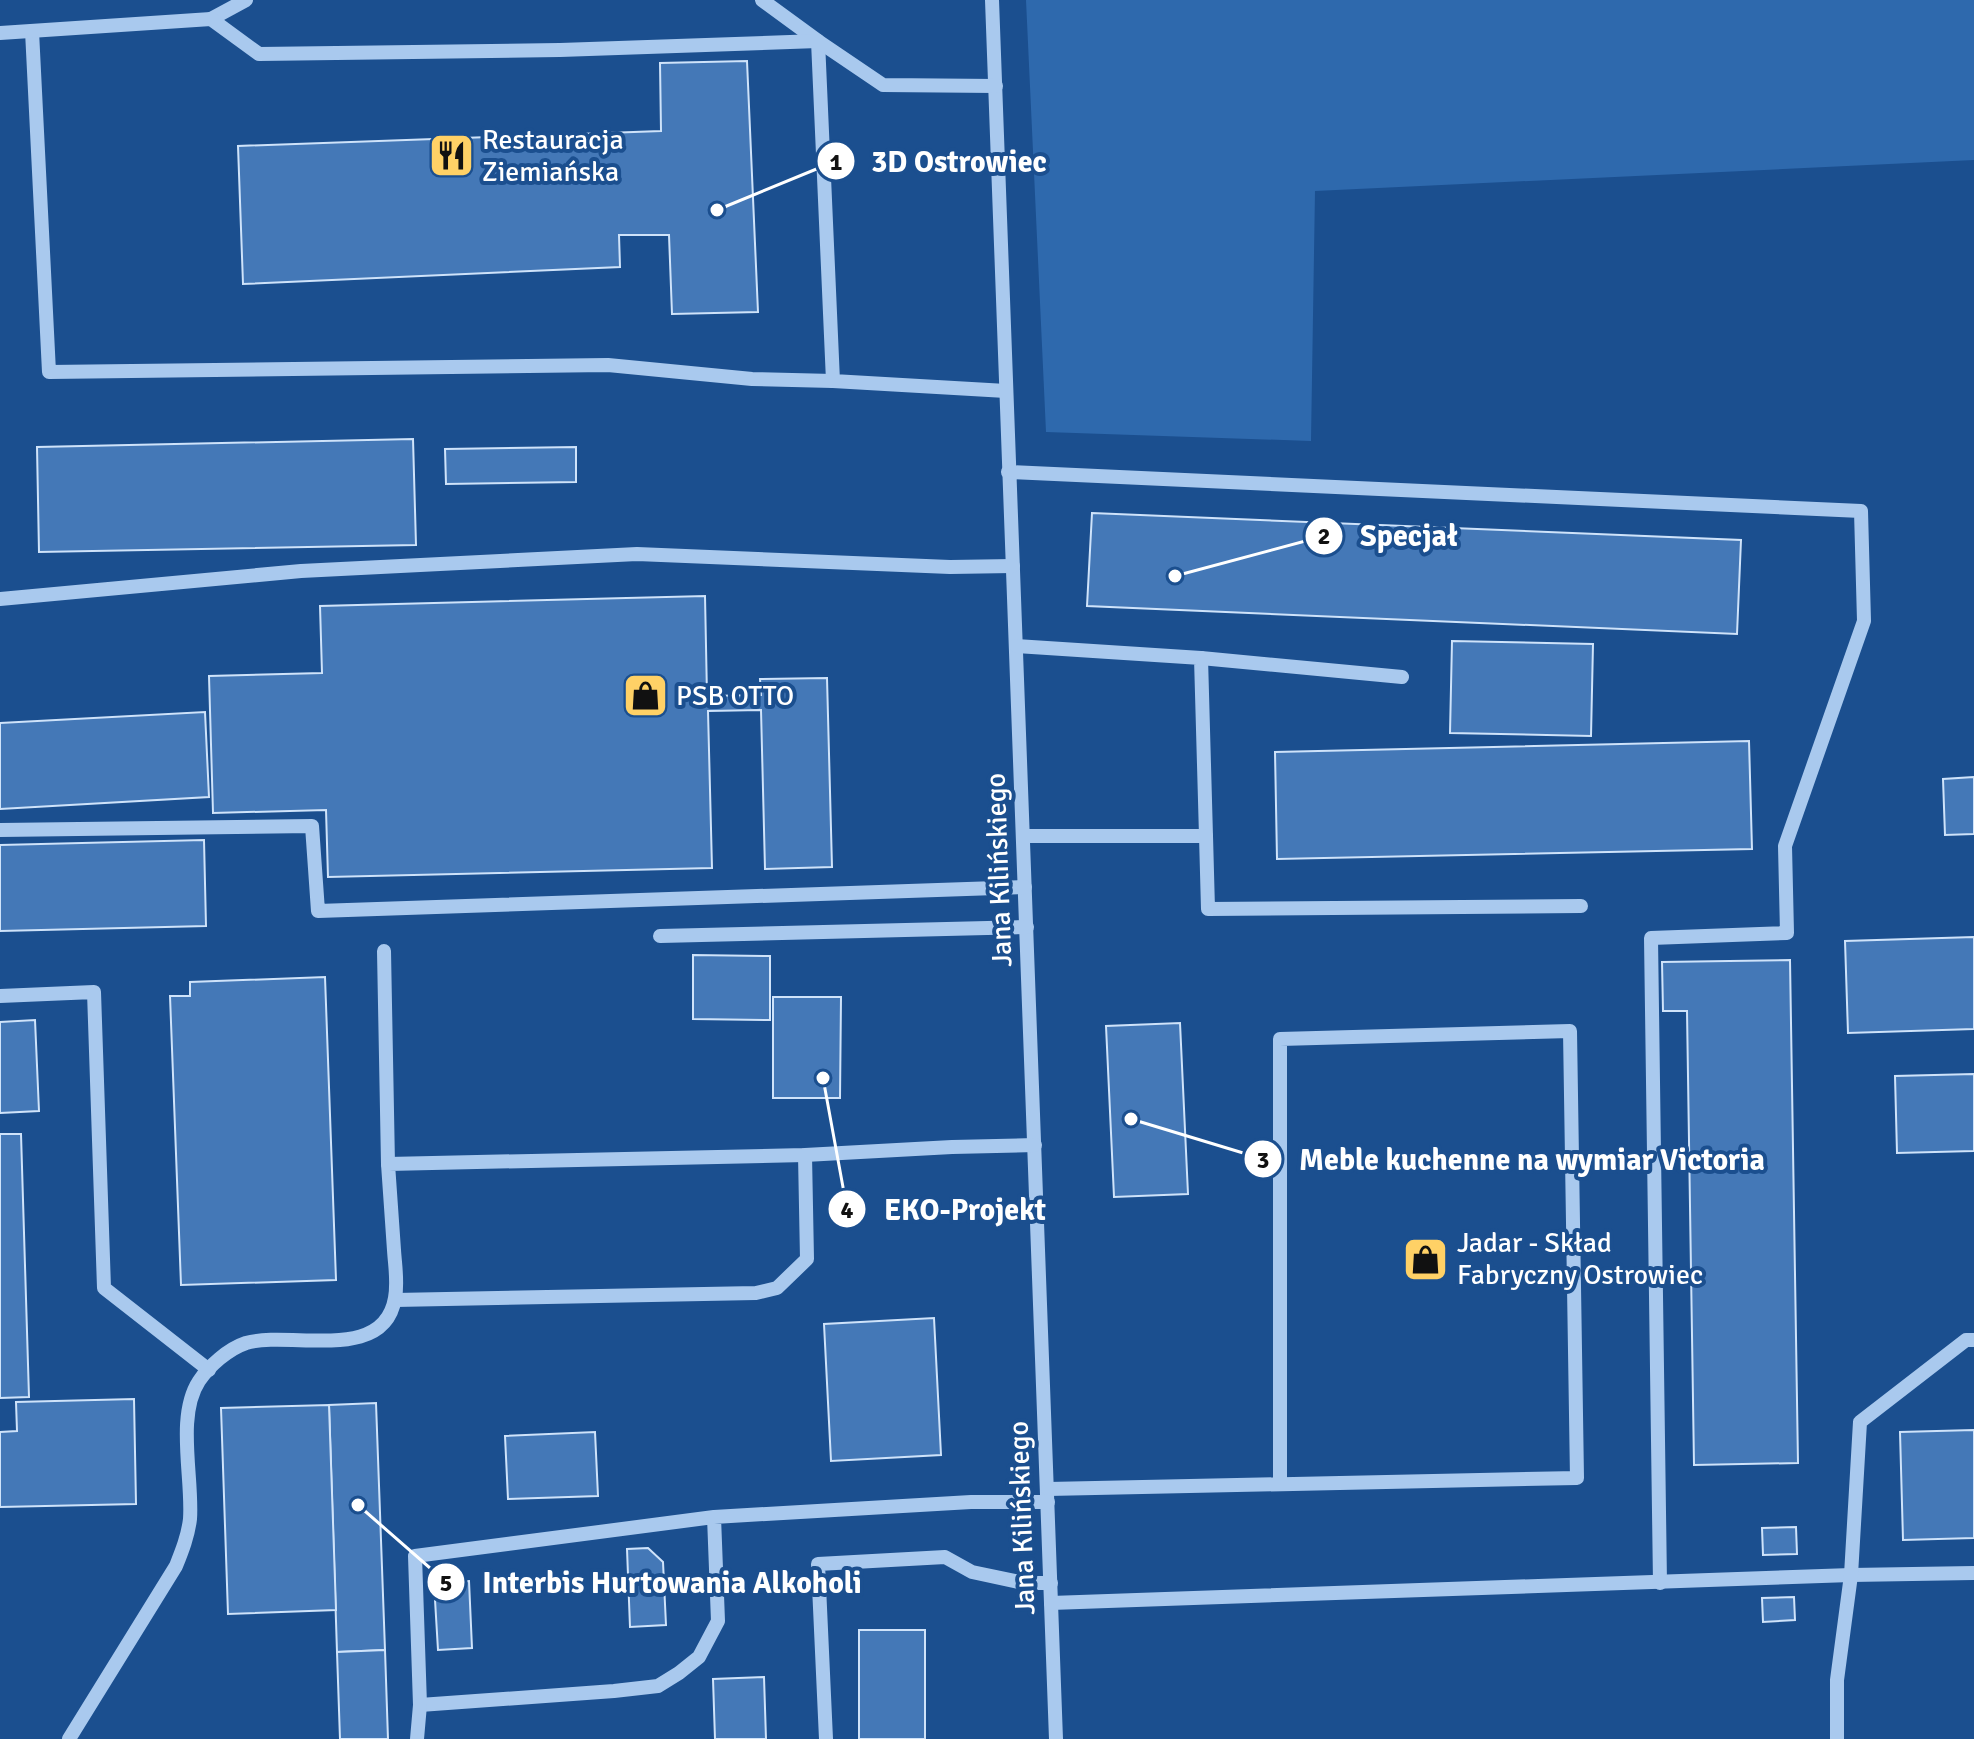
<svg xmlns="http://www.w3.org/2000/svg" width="1974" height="1739" font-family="Signika,sans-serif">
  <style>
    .green { fill: #2e69ad }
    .building { fill: #4478b7; stroke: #cfe3fa; stroke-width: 2 }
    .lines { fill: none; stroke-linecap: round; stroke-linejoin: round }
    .minor { stroke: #a9c9ee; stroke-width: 14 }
    .labels { text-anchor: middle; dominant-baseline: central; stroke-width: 8; stroke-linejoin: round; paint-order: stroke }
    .poi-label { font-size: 28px; fill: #fff; stroke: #1b4f8f; text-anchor: start }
    .street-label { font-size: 28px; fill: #fff; stroke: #1b4f8f }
    .leader { fill: none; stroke: #fff; stroke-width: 3 }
    .callout-dot { fill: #fff; stroke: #1b4f8f; stroke-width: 3 }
    .mark-label { font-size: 24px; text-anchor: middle; font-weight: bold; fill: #111 }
    .callout-label { font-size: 30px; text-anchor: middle; font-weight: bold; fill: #fff; stroke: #1b4f8f; stroke-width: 8; stroke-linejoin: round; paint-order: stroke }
  </style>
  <rect width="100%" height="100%" fill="#1b4f8f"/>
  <!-- green -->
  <polygon class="green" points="1026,0 1974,0 1974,160 1315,191 1311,441 1046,432"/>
  <!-- building -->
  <g class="building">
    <polygon points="747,61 758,312 672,314 669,235 619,235 620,267 243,284 238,146 661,131 660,63"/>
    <polygon points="413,439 416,545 39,552 37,447"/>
    <polygon points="576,447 576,482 446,484 445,449"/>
    <polygon points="1092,513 1741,540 1737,634 1087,606"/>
    <polygon points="705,596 707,696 761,695 760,679 827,678 832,867 765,869 761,710 708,711 712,868 328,877 326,810 213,813 209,676 322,673 320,606"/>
    <polygon points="1452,641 1593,644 1591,736 1450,733"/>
    <polygon points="205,712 209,797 0,809 0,723"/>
    <polygon points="1749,741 1752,849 1277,859 1275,752"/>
    <polygon points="1974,777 1974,834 1945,835 1943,779"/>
    <polygon points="204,840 206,926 0,931 0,845"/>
    <polygon points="1974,937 1974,1029 1848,1033 1845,941"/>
    <polygon points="693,955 770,956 770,1020 693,1019"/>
    <polygon points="1790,960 1798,1463 1694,1465 1687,1011 1663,1011 1662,962"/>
    <polygon points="325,977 336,1280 181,1285 170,996 190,996 190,982"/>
    <polygon points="773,997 841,997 840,1098 773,1098"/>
    <polygon points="35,1020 39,1111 0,1113 0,1022"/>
    <polygon points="1180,1023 1188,1194 1114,1197 1106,1026"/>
    <polygon points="1974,1074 1974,1151 1897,1153 1895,1076"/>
    <polygon points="0,1134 21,1134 29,1397 0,1398"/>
    <polygon points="934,1318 941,1455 831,1461 824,1324"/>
    <polygon points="134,1399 136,1504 0,1507 0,1432 17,1431 16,1402"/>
    <polygon points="376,1403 385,1650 337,1652 329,1405"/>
    <polygon points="329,1405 336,1610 228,1614 221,1408"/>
    <polygon points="1974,1430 1974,1538 1903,1540 1900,1432"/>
    <polygon points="595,1432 598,1496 508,1499 505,1436"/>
    <polygon points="1796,1527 1797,1554 1763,1555 1762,1528"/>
    <polygon points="648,1548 663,1562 666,1625 630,1627 627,1549"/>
    <polygon points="469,1581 472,1648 438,1650 434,1583"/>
    <polygon points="1794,1597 1795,1620 1763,1622 1762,1598"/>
    <rect x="859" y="1630" width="66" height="109"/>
    <polygon points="385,1650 388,1739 340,1739 337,1652"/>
    <polygon points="764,1677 766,1739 715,1739 713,1679"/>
  </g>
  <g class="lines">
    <!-- minor -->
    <g class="minor">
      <polyline points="762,0 818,41 833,381 1006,391"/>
      <polyline points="992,0 1056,1739"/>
      <polyline points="211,19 246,0"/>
      <polyline points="32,31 49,372 608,365 752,379 833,381"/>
      <polyline points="0,33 211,19 259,54 560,50 818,41 883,85 996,86"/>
      <polyline points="1008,472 1861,511 1864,621 1785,846 1787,933 1651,938 1660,1583"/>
      <polyline points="0,599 301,571 637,554 950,567 1013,566"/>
      <polyline points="1016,646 1201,658 1206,836 1023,836"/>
      <polyline points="1201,658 1402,677"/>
      <polyline points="0,830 312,826 318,911 1025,887"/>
      <polyline points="1206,836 1208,909 1581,906"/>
      <polyline points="660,936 1027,927"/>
      <polyline points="384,951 388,1164"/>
      <polyline points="0,996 94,992 104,1288 209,1370"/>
      <polyline points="395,1300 756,1293 777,1288 807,1259 805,1155"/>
      <polyline points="1048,1489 1577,1478 1570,1031 1280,1039 1280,1483"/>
      <polyline points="714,1517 718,1621 699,1657 679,1673 658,1686 614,1691 420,1705 415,1556 714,1517 971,1502 1048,1502"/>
      <polyline points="1051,1603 1851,1575 1974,1573"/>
      <path d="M69,1739L176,1566C182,1551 188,1536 190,1519C193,1478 176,1416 199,1381C209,1366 228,1349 246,1343C291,1330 384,1364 395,1298C398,1282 395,1266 394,1250C392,1221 390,1193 388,1164L805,1155L952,1147L1035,1145"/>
      <polyline points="417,1739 420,1705"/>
      <polyline points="826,1739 818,1564 945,1557 972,1572 1024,1583 1051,1583"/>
      <polyline points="1837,1739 1837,1680 1851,1575 1860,1422 1966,1340 1974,1340"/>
    </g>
  </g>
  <!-- icons -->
  <defs>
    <symbol id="restaurant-square" viewBox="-11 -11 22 22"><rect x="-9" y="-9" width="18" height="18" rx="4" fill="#ffd166" stroke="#1b4f8f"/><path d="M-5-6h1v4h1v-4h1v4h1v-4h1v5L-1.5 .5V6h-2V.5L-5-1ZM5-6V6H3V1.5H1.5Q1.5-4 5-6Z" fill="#111"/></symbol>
    <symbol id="shop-square" viewBox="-11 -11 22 22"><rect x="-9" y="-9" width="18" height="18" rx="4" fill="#ffd166" stroke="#1b4f8f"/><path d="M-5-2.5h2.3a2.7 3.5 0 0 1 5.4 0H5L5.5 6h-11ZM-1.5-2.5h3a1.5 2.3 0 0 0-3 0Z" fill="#111"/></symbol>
  </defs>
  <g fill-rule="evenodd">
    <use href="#restaurant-square" x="426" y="130" width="51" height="51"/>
    <use href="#shop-square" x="620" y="670" width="51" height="51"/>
    <use href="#shop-square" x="1400" y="1234" width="51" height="51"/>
  </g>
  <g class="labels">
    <!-- poi labels -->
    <g class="poi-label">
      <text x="482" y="140">Restauracja<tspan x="482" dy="32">Ziemiańska</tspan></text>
      <text x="676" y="696">PSB OTTO</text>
      <text x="1457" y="1243">Jadar - Skład<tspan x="1457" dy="32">Fabryczny Ostrowiec</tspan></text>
    </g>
    <!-- street labels -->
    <g class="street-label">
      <text transform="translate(999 870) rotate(-92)">Jana Kilińskiego</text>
      <text transform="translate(1022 1518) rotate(-92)">Jana Kilińskiego</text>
    </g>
  </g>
  <!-- callouts -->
  <path class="leader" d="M717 210L836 161M1175 576L1324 536M1131 1119L1263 1159M823 1078L847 1209M358 1505L446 1582"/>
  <g class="callout-dot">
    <circle cx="717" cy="210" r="8"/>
    <circle cx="1175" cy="576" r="8"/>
    <circle cx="1131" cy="1119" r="8"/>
    <circle cx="823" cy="1078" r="8"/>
    <circle cx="358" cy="1505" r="8"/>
    <circle cx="836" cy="161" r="20"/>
    <circle cx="1324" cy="536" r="20"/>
    <circle cx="1263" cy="1159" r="20"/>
    <circle cx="847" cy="1209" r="20"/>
    <circle cx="446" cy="1582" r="20"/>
  </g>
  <g class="mark-label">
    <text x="836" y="170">1</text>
    <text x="1324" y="544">2</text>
    <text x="1263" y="1168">3</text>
    <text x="847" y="1218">4</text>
    <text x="446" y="1591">5</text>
  </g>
  <g class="callout-label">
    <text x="959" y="172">3D Ostrowiec</text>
    <text x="1409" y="546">Specjał</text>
    <text x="1532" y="1170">Meble kuchenne na wymiar Victoria</text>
    <text x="965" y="1220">EKO-Projekt</text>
    <text x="672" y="1593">Interbis Hurtowania Alkoholi</text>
  </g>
</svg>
